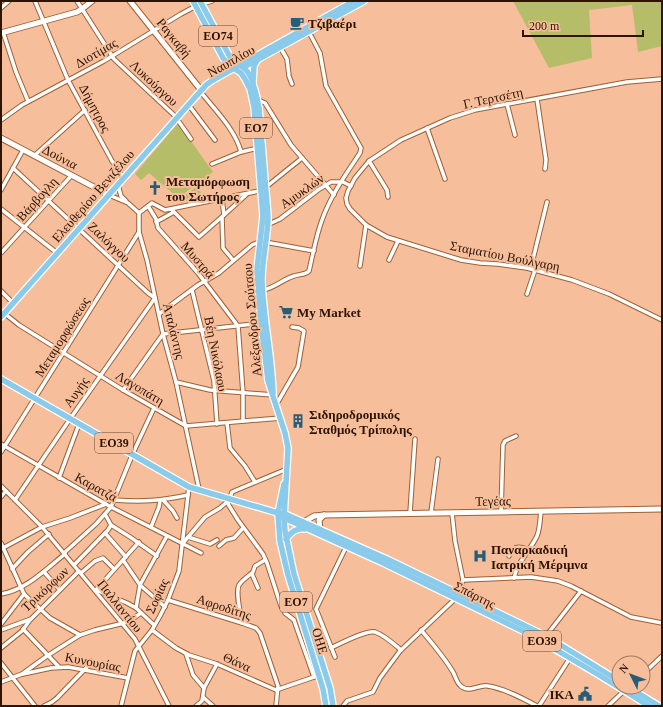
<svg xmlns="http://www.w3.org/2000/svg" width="663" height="707" font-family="Georgia,serif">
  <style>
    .green { fill: #b5bd68 }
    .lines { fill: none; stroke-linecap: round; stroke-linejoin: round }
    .street-casing { stroke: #9e6035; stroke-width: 5.5 }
    .secondary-casing { stroke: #9e6035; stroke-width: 7 }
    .primary-casing { stroke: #fff; stroke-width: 8 }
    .street { stroke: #fff; stroke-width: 3.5 }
    .secondary { stroke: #fff; stroke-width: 5 }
    .primary { stroke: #8acbeb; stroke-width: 5.5 }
    .labels { text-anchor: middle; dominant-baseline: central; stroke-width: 4; stroke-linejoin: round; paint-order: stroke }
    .shield { fill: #f6be9b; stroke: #694630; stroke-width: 1 }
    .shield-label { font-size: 12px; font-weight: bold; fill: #2c1302 }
    .poi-label { font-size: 13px; font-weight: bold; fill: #2c1302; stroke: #f6be9b; text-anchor: start }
    .street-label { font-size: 13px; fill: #2c1302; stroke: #f6be9b }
  </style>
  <rect width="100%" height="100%" fill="#f6be9b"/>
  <!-- green -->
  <g class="green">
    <polygon points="513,1 662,1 662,46 638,52 632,5 589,10 592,58 549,68"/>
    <polygon points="178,123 213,172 178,198 149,173 141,180 135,174"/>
    <polygon points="199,185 202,199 187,203 185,195"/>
  </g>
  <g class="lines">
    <defs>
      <g id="street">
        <polyline points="35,1 68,80 112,161 124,178"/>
        <polyline points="77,1 114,59 175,116 191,139"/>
        <polyline points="1,8 9,1"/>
        <polyline points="3,32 16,72 28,101"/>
        <polyline points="280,47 287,59 289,76 292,84"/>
        <polyline points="662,79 627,82 475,110 450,118 401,140 369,161 355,178 348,191 346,198 347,204 350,209 366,225 387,237 461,260 480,263 498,264 527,268 572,280 609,294 662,320"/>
        <path d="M200,91C214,109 235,129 241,152"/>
        <polyline points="537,99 546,160 545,169"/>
        <polyline points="258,100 265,103 291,145 334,195"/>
        <polyline points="188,104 215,140"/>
        <polyline points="507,104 515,135"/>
        <polyline points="1,120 22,105 104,61 181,14 196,6 212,1"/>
        <polyline points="427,128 445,179"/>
        <polyline points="34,156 85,110"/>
        <polyline points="369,161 387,190 388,197"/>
        <polyline points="212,164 241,152 258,148"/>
        <polyline points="13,168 148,293 155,298"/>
        <polyline points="118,185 121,196 126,201"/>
        <polyline points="1,190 23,150"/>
        <polyline points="109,195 128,203 139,213 139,232 147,260 163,334 176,382 199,489"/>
        <polyline points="222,199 224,215 246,195"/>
        <polyline points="148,206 156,219 158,228 198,273 238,326 243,393 243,421"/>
        <polyline points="1,209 57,253"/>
        <polyline points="171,209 199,237 224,215"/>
        <polyline points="139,213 152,203 165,210 259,191 266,187 302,158"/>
        <polyline points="222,217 223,248 233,260"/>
        <polyline points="156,222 174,212"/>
        <polyline points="267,225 280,219 318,190 331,182 343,182 351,186"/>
        <polyline points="1,253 71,176"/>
        <polyline points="389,260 398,241"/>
        <polyline points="360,266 366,225"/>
        <polyline points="527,268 533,259 547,202"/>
        <polyline points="192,290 214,381 217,424"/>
        <path d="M263,290C275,288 283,279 294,276C300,274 305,275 309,271C313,254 316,236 322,220C331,195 346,174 360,153L361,148L326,86L320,53L309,32"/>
        <polyline points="1,291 13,303"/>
        <polyline points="527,294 535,270"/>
        <polyline points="4,313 19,325 123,390 186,426 281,418"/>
        <polyline points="159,314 198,285 219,273 252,245 259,242 265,242 314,251"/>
        <polyline points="176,382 210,390 273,395"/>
        <polyline points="123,390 163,334 262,323"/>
        <polyline points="276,405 298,367 304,331 299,328 292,327"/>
        <polyline points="227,423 230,448 245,466 255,482"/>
        <polyline points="1,444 111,507 201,553"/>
        <polyline points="1,452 139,232"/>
        <polyline points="287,469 232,492 228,504 238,520 263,554 267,563 281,606 285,613 294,620 296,626 314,677"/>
        <polyline points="59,478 79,424"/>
        <polyline points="1,486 42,527 135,639 169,706"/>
        <polyline points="1,497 6,491"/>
        <polyline points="15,500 70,419 155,298"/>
        <path d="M114,500C142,502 161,501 188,495"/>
        <polyline points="163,500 173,511 177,518"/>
        <polyline points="501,512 503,445 505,441 516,436"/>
        <polyline points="410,513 415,439"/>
        <polyline points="431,513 438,459"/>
        <polyline points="105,514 111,525 130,537 157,556"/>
        <polyline points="151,527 159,507 160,501"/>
        <polyline points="105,533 126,557"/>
        <polyline points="188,537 210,544 217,540"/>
        <polyline points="139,542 96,590 127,603 136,608 154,625"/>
        <polyline points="1,543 24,594 50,618 80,635"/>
        <polyline points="183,543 205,517 220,508 229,500"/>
        <polyline points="219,546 226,540 234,538 243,528"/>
        <polyline points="1,549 42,527 70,518 106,504"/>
        <polyline points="64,553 96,524 111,507 133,453 154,408"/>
        <path d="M509,556C513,545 520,546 529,550"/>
        <polyline points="123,560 140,585 165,607"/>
        <polyline points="74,565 108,530 111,525"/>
        <polyline points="12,569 28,552 49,534"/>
        <polyline points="44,572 60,590"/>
        <polyline points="81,573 95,561 103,558 114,569"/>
        <polyline points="252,574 258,588"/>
        <path d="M514,578C517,562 530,551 537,536C540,529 540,519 541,511"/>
        <polyline points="463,580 531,577 558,581 571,586 631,617 662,623"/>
        <path d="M1,594C26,590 46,569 65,554"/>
        <polyline points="168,600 242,623 256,628 260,633 278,686 276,706"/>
        <polyline points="136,608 140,585 167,536"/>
        <path d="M242,623C241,614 235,593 239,585C243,579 249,576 253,572L255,566L265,560"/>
        <polyline points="1,624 24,594"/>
        <polyline points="23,629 59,667"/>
        <polyline points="1,630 31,619 79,571"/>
        <polyline points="152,630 176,648 189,655 217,664 276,690 314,677"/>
        <path d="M421,630C432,643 444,657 453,672C456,677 456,683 462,687C471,693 479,684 488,686C505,689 522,698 537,706"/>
        <polyline points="546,636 581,591"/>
        <polyline points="1,648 22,631 30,620"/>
        <path d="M331,648C339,644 367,630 375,632C384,635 394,644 401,650"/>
        <polyline points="186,654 193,675 204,688"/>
        <polyline points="335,657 316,609 347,545"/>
        <polyline points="1,663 35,706"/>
        <polyline points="23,674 51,668 68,667 128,678"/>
        <polyline points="643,674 662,656"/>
        <polyline points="1,682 22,674 47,656 80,635 95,630 128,622 141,613"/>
        <polyline points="203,697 213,706"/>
        <polyline points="44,706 52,702 57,698 88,666 91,661"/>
        <polyline points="121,706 135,651 152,630 160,616 168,600 179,571 189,487"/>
        <polyline points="196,706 202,701 204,688 217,664"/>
        <polyline points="343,706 347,701 373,692 380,678 400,651 456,598 458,594 463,580 455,541 452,513"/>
        <polyline points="539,706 570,658"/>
        <polyline points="608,706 625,690"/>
      </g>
      <g id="secondary">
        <polyline points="130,1 201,90"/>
        <polyline points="1,33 77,12 82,9 92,1"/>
        <polyline points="1,138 109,195"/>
        <polyline points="304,522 314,516 324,515 662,509"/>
        <polyline points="320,529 319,520 324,515"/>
      </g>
      <g id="primary">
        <polyline points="193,1 223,58 230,66 241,73 245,79 250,89 254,107 263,216 257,269 261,323 268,381 285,433 288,448 284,518 285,531 294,574 330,688 333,706"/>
        <path d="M200,1L230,57C234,62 239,64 245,69C253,76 257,97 259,108L268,216C268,237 262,258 262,280C263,318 272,355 273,393"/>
        <polyline points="244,67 364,1"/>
        <polyline points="253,82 254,66 258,59"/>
        <polyline points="1,317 206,85 213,80 354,1"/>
        <polyline points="1,379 189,487 278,513 285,514 389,560 546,636 619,681"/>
        <polyline points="284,484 278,513 280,541 288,575 323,689 326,706"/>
        <polyline points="282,517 381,562 529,634 599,675 649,706"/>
        <path d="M286,539C291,532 296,528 305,529"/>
        <polyline points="628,687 659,706"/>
      </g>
    </defs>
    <!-- street casing -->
    <use href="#street" class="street-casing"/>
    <!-- secondary casing -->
    <use href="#secondary" class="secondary-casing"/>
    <!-- primary casing -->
    <use href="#primary" class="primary-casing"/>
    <!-- street -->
    <use href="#street" class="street"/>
    <!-- secondary -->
    <use href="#secondary" class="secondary"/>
    <!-- primary -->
    <use href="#primary" class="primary"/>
  </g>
  <!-- icons -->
  <defs>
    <symbol id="cafe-bare" viewBox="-9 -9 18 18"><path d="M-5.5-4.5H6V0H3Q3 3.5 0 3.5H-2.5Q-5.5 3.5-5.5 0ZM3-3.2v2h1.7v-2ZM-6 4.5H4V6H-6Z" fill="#275d78" stroke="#f6be9b" stroke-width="2.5" paint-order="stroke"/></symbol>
    <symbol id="church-bare" viewBox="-9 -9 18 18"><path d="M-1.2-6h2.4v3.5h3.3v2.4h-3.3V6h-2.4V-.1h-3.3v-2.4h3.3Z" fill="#275d78" stroke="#f6be9b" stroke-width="2.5" paint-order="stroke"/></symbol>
    <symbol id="supermarket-bare" viewBox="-9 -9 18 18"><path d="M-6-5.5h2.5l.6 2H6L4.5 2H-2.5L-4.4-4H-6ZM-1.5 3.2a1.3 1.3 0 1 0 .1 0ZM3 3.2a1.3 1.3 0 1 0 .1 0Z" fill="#275d78" stroke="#f6be9b" stroke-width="2.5" paint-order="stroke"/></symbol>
    <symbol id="building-bare" viewBox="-9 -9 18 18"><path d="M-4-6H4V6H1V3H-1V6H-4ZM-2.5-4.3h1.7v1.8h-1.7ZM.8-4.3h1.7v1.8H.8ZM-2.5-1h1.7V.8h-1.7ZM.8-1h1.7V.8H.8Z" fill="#275d78" stroke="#f6be9b" stroke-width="2.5" paint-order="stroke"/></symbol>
    <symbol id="hospital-bare" viewBox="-9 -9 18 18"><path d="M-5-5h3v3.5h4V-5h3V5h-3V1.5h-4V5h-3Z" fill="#275d78" stroke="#f6be9b" stroke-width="2.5" paint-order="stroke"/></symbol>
    <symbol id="civic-bare" viewBox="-9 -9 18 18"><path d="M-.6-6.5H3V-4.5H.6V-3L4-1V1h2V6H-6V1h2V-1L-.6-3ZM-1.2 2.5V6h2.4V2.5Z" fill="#275d78" stroke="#f6be9b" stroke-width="2.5" paint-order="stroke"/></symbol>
  </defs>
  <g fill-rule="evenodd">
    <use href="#cafe-bare" x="287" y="13" width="20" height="20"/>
    <use href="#church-bare" x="145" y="178" width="20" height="20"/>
    <use href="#supermarket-bare" x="276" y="302" width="20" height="20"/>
    <use href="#building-bare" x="288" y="411" width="20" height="20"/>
    <use href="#hospital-bare" x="470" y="546" width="20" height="20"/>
    <use href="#civic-bare" x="575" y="684" width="20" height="20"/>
  </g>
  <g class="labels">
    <!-- shield labels -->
    <g class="shield">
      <rect x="199" y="26" width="38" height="20" rx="3"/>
      <rect x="240" y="118" width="32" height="20" rx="3"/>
      <rect x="95" y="433" width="38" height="20" rx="3"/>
      <rect x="280" y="592" width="32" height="20" rx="3"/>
      <rect x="523" y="631" width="38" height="20" rx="3"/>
    </g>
    <g class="shield-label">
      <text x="218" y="36">ΕΟ74</text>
      <text x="256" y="128">ΕΟ7</text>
      <text x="114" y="443">ΕΟ39</text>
      <text x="296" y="602">ΕΟ7</text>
      <text x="542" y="641">ΕΟ39</text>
    </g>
    <!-- poi labels -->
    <g class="poi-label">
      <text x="308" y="23">Τζιβαέρι</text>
      <text x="166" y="181">Μεταμόρφωση<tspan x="166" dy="15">του Σωτήρος</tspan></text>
      <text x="297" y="312">My Market</text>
      <text x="309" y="414">Σιδηροδρομικός<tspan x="309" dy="15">Σταθμός Τρίπολης</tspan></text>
      <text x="491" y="549">Παναρκαδική<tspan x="491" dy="15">Ιατρική Μέριμνα</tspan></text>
      <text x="574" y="694" text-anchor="end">ΙΚΑ</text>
    </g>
    <!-- street labels -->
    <g class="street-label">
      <text transform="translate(174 38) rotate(51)">Ραγκαβή</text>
      <text transform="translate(96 53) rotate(-30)">Διοτίμας</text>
      <text transform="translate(231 61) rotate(-29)">Ναυπλίου</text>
      <text transform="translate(154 83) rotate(43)">Λυκούργου</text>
      <text transform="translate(493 98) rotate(-12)">Γ. Τερτσέτη</text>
      <text transform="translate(95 108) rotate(62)">Δήμητρος</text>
      <text transform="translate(60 157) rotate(28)">Δούνια</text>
      <text transform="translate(302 191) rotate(-35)">Αμυκλών</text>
      <text transform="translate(93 196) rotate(-49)">Ελευθερίου Βενιζέλου</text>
      <text transform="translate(37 199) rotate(-48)">Βάρβογλη</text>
      <text transform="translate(109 242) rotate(43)">Ζαλόγγου</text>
      <text transform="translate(505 256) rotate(11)">Σταματίου Βούλγαρη</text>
      <text transform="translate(198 260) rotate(49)">Μυστρά</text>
      <text transform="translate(252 320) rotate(-95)">Αλεξανδρου Σούτσου</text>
      <text transform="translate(174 331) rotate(76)">Αταλάντης</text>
      <text transform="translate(62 337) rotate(-58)">Μεταμορφώσεως</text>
      <text transform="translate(216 354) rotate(79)">Βέη Νικόλαου</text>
      <text transform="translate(140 388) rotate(31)">Λαγοπάτη</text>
      <text transform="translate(76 392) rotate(-55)">Αυγής</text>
      <text transform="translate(96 487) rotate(29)">Καρατζά</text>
      <text transform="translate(493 501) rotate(-1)">Τεγέας</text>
      <text transform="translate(45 589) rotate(-43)">Τρικόρφων</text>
      <text transform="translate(475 595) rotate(27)">Σπάρτης</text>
      <text transform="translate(157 596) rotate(-65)">Σοφίας</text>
      <text transform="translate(120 606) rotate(51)">Παλλαντίου</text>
      <text transform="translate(224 607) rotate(18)">Αφροδίτης</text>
      <text transform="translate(320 641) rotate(73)">ΟΗΕ</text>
      <text transform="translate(93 662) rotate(11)">Κυνουρίας</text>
      <text transform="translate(237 662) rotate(25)">Θάνα</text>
    </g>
  </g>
  <!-- border -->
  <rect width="663" height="707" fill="none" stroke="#2c1302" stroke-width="4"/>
  <!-- north arrow -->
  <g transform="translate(631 675) rotate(312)"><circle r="19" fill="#f6be9b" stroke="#a57a5e"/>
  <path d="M0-3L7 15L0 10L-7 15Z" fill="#275d78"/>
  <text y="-6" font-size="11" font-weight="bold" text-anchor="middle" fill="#2c1302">N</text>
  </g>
  <!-- scale -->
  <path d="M523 30v6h120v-6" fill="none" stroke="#2c1302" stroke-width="2"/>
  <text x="529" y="30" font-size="12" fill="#2c1302" stroke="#f6be9b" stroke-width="3" paint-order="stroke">200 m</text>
</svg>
